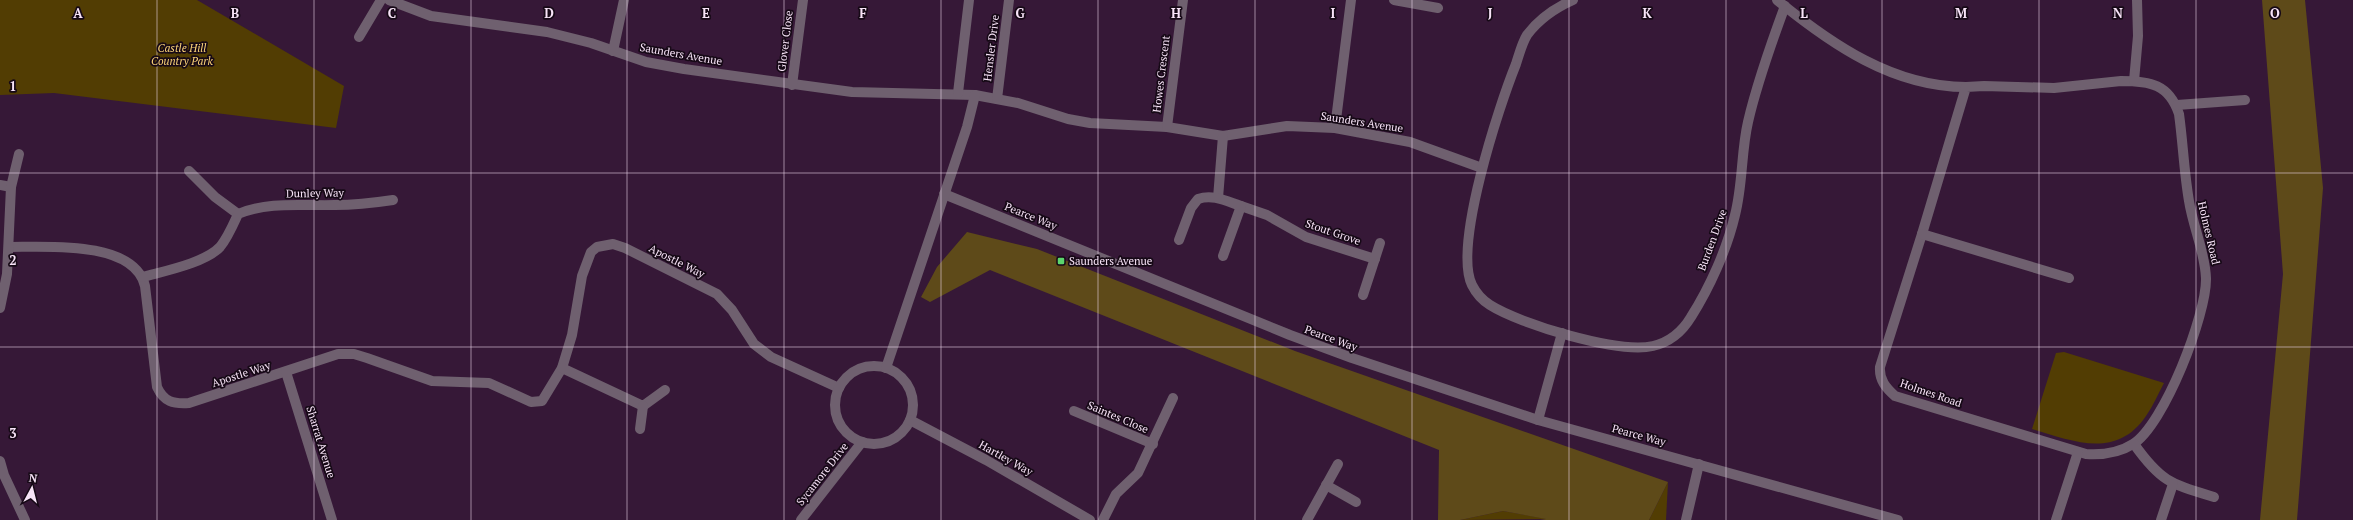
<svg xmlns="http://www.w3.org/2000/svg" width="2353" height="520" font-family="'PT Serif',serif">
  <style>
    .green { fill: #523d03 }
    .forest { fill: #5e4a19 }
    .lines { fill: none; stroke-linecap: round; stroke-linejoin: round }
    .street { stroke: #6f606f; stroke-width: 10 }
    .grid { fill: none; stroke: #f8e4f8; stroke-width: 1; stroke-opacity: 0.55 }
    .poi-dot { fill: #5cd56d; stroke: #160916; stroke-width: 1.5 }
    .labels { text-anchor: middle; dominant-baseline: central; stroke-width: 3.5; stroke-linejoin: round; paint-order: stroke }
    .street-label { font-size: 11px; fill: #f8e4f8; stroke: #160916 }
    .park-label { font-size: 11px; font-style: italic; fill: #fbd378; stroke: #160916 }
    .poi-label { font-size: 11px; fill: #f8e4f8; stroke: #160916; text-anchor: start }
    .grid-label { font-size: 13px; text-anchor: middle; font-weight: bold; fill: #f8e4f8; stroke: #160916; stroke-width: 3.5; stroke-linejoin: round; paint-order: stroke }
  </style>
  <rect width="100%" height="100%" fill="#361837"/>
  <!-- green -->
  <g class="green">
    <polygon points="0,0 197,0 344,86 336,128 54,93 0,95"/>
    <path d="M2064,352L2164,383C2158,394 2153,406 2146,416C2116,460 2073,441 2032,429L2056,353Z"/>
    <polygon points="1668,482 1666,520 1649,520"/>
    <polygon points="1503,511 1548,519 1460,520"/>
  </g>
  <!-- forest -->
  <g class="forest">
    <polygon points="2262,0 2305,0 2323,188 2297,520 2260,520 2283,274"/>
    <polygon points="967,232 1037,249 1295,351 1668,482 1649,520 1540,520 1546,519 1503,511 1460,520 1438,520 1439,450 990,270 930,302 921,297 937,267"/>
  </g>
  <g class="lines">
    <!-- street -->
    <g class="street">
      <polyline points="389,0 431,16 547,32 591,43 646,62 684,69 852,92 975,95 1018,103 1068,119 1090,123 1167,127 1223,136 1287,126 1335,128 1410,142 1482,168"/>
      <polyline points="1394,0 1438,8"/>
      <path d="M1573,0C1555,8 1539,19 1527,35C1522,43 1519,55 1516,64C1499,106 1453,246 1472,285C1476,293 1482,300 1490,305C1520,324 1618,354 1653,346C1670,342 1682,332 1691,317C1710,287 1727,249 1735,215C1743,184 1741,152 1748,122C1757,83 1771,44 1785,6"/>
      <path d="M1777,0C1831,44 1893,87 1966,87"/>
      <polyline points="359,37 381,0"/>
      <polyline points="613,51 624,0"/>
      <path d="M2121,81C2150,81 2169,84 2179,114C2183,143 2184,172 2189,201C2193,227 2205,252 2206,278C2207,314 2164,425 2133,444C2119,453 2102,455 2086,454L1895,396C1886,388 1879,380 1880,367L1922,234L1966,87L1984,86L2054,88Z"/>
      <polyline points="2134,81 2138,36 2137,0"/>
      <polyline points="792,85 803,0"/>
      <polyline points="958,93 969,0"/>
      <polyline points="997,99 1009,0"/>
      <polyline points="2177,105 2245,100"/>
      <polyline points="1167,127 1183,0"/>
      <polyline points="1335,128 1351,0"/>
      <polyline points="189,171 215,197 238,214"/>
      <polyline points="0,185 11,187"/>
      <polyline points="944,194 1290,335 1352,358 1538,420 1898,520"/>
      <polyline points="1218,198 1223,136"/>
      <polyline points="1241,206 1267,215 1306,237 1375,259"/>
      <polyline points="1922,234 2069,278"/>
      <path d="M1179,240L1191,208L1198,199C1213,194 1226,201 1241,206L1223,256"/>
      <path d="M9,247C45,247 134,240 145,286L157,387C164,402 173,404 189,403L338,354H354L367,358L432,381L489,383L531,402L542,401L562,368L572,335L582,276L591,252L597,247L613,244L625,248L717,294L732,310L754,344L771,357L839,388"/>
      <path d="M143,277C164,271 205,263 220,247C228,237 233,225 238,214C269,201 302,206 335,205C354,205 373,203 393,200"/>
      <polyline points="1363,295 1380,243"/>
      <polyline points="0,308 7,274 11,187 19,154"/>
      <circle cx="874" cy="405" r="39"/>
      <polyline points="562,368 643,406 665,390"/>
      <polyline points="886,368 967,127 975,95"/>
      <polyline points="286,372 332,520"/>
      <polyline points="1074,411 1153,444"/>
      <polyline points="910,420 986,460 1090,520"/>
      <polyline points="1538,420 1562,333"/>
      <polyline points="640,429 643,406"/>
      <path d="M2134,444C2161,482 2171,484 2214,497"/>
      <polyline points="0,461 4,475 25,520"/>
      <polyline points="1326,485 1356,502"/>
      <polyline points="801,520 862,442"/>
      <polyline points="1103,520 1116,494 1138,473 1173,398"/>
      <polyline points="1307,520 1338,464"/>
      <polyline points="1686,520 1699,464"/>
      <polyline points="2056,520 2078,452"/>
      <polyline points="2161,520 2173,484"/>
    </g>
  </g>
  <!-- grid -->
  <path class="grid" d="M157,0V520M314,0V520M471,0V520M627,0V520M784,0V520M941,0V520M1098,0V520M1255,0V520M1412,0V520M1569,0V520M1726,0V520M1882,0V520M2039,0V520M2196,0V520M0,173H2353M0,347H2353"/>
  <!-- markers -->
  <rect class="poi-dot" x="1057" y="257" width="8" height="8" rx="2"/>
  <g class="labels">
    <!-- street labels -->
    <g class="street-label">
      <text transform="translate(785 41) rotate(-83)">Glover Close</text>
      <text transform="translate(991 48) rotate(-83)">Hensler Drive</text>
      <text transform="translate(681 54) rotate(10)">Saunders Avenue</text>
      <text transform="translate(1161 74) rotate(-83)">Howes Crescent</text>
      <text transform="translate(1362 122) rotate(9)">Saunders Avenue</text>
      <text transform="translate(315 193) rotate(-1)">Dunley Way</text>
      <text transform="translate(1031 216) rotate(22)">Pearce Way</text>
      <text transform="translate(1333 232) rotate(19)">Stout Grove</text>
      <text transform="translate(2209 233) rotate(77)">Holmes Road</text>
      <text transform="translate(1712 240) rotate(-70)">Burden Drive</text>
      <text transform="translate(677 261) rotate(27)">Apostle Way</text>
      <text transform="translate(1331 338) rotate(20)">Pearce Way</text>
      <text transform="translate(241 374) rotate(-18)">Apostle Way</text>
      <text transform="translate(1931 393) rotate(19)">Holmes Road</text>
      <text transform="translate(1118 417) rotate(23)">Saintes Close</text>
      <text transform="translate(1639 435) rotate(15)">Pearce Way</text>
      <text transform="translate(321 442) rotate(73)">Sharrat Avenue</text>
      <text transform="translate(1006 458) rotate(29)">Hartley Way</text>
      <text transform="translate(822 474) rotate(-52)">Sycamore Drive</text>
    </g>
    <!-- park labels -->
    <g class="park-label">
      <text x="182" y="48">Castle Hill<tspan x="182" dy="13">Country Park</tspan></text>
    </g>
    <!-- poi labels -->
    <g class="poi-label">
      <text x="1069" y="261">Saunders Avenue</text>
    </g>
  </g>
  <g class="grid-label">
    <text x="78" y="18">A</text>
    <text x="235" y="18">B</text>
    <text x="392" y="18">C</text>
    <text x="549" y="18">D</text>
    <text x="706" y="18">E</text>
    <text x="863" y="18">F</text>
    <text x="1020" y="18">G</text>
    <text x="1176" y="18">H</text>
    <text x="1333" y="18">I</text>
    <text x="1490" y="18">J</text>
    <text x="1647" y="18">K</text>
    <text x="1804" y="18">L</text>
    <text x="1961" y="18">M</text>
    <text x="2118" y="18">N</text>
    <text x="2275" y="18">O</text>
    <text x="13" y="91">1</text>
    <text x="13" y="265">2</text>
    <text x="13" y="438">3</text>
  </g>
  <!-- north arrow -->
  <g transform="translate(32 488) rotate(7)" stroke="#160916" stroke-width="3" paint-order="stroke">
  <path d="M0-3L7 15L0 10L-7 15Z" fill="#f8e4f8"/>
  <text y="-6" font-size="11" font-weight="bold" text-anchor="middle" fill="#f8e4f8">N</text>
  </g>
</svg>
